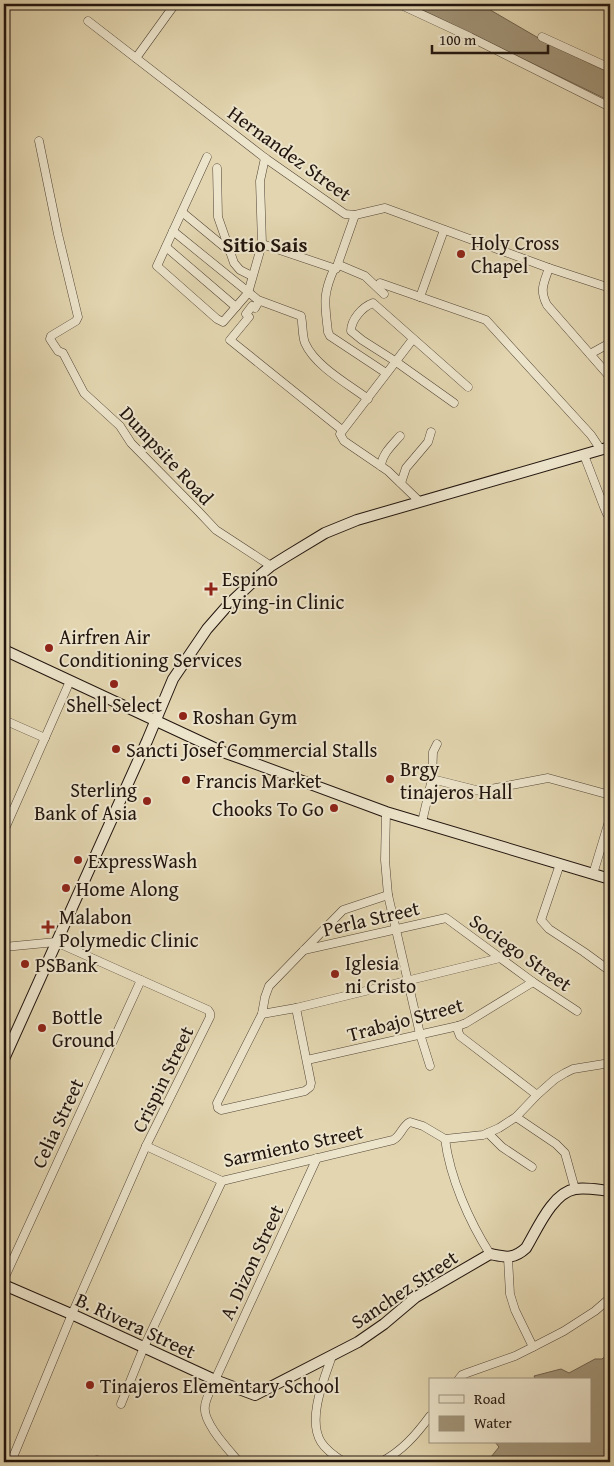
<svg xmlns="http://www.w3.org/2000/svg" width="614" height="1466" font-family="'Gentium Book Plus',serif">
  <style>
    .water { fill: #a19478; stroke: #6e614e }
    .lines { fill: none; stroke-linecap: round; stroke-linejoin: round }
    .street-casing { stroke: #524536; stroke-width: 9 }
    .secondary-casing { stroke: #22150e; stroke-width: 12 }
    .street { stroke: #ece4cb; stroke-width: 8 }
    .secondary { stroke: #ece4cb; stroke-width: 10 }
    .poi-dot { fill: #8f2418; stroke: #ece4cb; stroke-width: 2 }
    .labels { text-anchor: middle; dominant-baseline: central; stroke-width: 4; stroke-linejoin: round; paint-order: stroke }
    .street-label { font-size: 20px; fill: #22150e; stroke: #ece4cb }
    .poi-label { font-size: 20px; fill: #22150e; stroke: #ece4cb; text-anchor: start }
    .neighbourhood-label { font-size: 21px; font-weight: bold; fill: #22150e; stroke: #ece4cb }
  </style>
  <rect width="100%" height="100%" fill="#e2d5af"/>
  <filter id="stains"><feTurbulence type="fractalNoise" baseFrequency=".004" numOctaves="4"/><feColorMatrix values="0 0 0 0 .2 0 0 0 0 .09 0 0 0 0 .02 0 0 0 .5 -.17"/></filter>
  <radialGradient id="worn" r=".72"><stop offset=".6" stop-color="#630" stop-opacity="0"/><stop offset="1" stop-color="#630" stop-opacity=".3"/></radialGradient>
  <!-- water -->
  <g class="water">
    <polygon points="410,4 480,4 547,43 610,73 610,101"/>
    <polygon points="610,1353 610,1462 487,1462 499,1447 495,1442 590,1442 590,1380 536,1380 534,1376 561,1369 569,1373 595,1359 602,1359"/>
  </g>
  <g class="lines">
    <defs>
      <g id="street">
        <polyline points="399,4 470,37 610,107"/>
        <polyline points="88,21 265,158 345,214 355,215 385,208 549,268 610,288"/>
        <polyline points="542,37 610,68"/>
        <polyline points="136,58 175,4"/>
        <polyline points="39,141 58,234 78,317 76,321 51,336 50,339 58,351 63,353 84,393 120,426 131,443 199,512 216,530 271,566"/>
        <polyline points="207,157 157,266 217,319 223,322 248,293 262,244 260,181 265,158"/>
        <polyline points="217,168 218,217 234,263 240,270 252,276"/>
        <polyline points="182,212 228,250"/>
        <path d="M173,231L258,300L301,316C303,324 302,336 305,343C315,366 348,384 368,399"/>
        <polyline points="262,244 336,269 355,215"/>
        <polyline points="166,247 236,307"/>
        <polyline points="339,265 365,276 384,294"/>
        <path d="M549,268C544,283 539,290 547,305L610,377"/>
        <path d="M334,269C322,296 325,304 328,332L330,336L386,373"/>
        <polyline points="380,283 486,320 591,435 601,450"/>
        <polyline points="420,297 444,230"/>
        <polyline points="259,301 255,308 252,306 246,314 249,317 230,340 342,430"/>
        <polyline points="413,339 340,434 344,441 388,471 419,501"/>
        <polyline points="590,354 610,343"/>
        <path d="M454,403L395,361L362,340L351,331C351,320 362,307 373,303L468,387"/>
        <polyline points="584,455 604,507 607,514 610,516"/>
        <path d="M381,466C382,454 393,444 400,436"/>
        <polyline points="401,483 406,468 428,442 431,432"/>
        <polyline points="4,720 45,738"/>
        <polyline points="432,779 480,791 548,778 610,795"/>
        <polyline points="386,812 385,860 388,895 420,1034 430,1066"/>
        <polyline points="422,822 432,779 433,752 437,744"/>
        <polyline points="4,831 70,681"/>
        <polyline points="560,864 541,920 549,929 584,952 610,971"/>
        <polyline points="593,874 610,818"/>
        <polyline points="4,947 56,942 208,1010 210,1013 210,1017 146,1146 72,1314 11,1462"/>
        <polyline points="304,950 446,918 533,982 577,1011"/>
        <polyline points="296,1008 311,1083 310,1087 305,1091 221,1110 218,1108 217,1103 262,1014 265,997 269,986 343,910 388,895"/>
        <polyline points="262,1014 296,1008 500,958"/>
        <polyline points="458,1026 458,1031 460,1036 537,1095"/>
        <polyline points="307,1060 458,1026 466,1023 533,982"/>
        <polyline points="516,1117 556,1144 565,1153 575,1189"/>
        <polyline points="488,1133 502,1147 532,1167"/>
        <path d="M445,1139C450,1178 469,1221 490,1254"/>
        <path d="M146,1146L222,1181L393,1140C401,1136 402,1126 410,1122L423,1126L445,1139L483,1135L499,1128L516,1117L537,1095L555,1079L565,1073L573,1069L610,1063"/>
        <polyline points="508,1258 510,1294 515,1310 533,1347"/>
        <polyline points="4,1279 141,980"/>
        <path d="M332,1356C324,1379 307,1419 321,1442C326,1450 336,1457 344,1462"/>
        <polyline points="458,1380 462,1375 467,1373 515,1356 533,1347 564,1331 595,1311 610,1298"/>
        <polyline points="121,1404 144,1347 222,1181"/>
        <polyline points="96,1462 97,1460"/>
        <path d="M239,1462C229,1450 202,1422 205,1406C206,1397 212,1388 215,1380L317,1158"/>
        <path d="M381,1462C402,1451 416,1435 430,1416"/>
      </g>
      <g id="secondary">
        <polyline points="4,650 223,752 240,758 386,812 610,879"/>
        <polyline points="4,1059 147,741 173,679 207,629 228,605 259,576 271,566 287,556 325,533 357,520 610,447"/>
        <path d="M4,1285L78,1317L215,1380L255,1395L358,1342L384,1324L416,1297L490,1254C505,1257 513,1260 526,1248C537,1230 552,1193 575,1189C586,1187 599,1190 610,1191"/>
      </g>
    </defs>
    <!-- street casing -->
    <use href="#street" class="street-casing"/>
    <!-- secondary casing -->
    <use href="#secondary" class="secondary-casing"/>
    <!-- street -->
    <use href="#street" class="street"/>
    <!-- secondary -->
    <use href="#secondary" class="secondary"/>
  </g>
  <!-- markers -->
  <g class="poi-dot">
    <circle cx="461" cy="254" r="5"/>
    <path d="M208.5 581.5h5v5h5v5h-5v5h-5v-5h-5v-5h5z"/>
    <circle cx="49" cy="648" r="5"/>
    <circle cx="114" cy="684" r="5"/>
    <circle cx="183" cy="716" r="5"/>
    <circle cx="116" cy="749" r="5"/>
    <circle cx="390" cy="779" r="5"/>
    <circle cx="186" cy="780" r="5"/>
    <circle cx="147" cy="801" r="5"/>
    <circle cx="334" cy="808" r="5"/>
    <circle cx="78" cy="860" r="5"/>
    <circle cx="66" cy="888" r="5"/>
    <path d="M45.5 919.5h5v5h5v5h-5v5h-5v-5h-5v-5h5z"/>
    <circle cx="25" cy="964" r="5"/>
    <circle cx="335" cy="974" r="5"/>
    <circle cx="42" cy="1028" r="5"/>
    <circle cx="90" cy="1385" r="5"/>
  </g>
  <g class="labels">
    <!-- street labels -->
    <g class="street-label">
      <text transform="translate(290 153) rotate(36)">Hernandez Street</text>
      <text transform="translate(167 455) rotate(47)">Dumpsite Road</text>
      <text transform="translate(371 918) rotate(-13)">Perla Street</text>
      <text transform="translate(521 952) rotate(35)">Sociego Street</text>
      <text transform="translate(405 1019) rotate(-15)">Trabajo Street</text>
      <text transform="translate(162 1079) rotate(-64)">Crispin Street</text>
      <text transform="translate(57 1123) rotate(-65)">Celia Street</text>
      <text transform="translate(293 1145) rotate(-12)">Sarmiento Street</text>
      <text transform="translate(251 1262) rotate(-65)">A. Dizon Street</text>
      <text transform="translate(404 1289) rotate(-34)">Sanchez Street</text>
      <text transform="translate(136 1325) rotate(25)">B. Rivera Street</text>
    </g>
    <!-- poi labels -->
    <g class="poi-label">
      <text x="471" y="242">Holy Cross<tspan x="471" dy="23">Chapel</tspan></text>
      <text x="222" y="578">Espino<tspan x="222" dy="23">Lying-in Clinic</tspan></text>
      <text x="59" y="636">Airfren Air<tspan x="59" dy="23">Conditioning Services</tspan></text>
      <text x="114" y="704" text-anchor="middle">Shell Select</text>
      <text x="193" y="716">Roshan Gym</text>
      <text x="126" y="749">Sancti Josef Commercial Stalls</text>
      <text x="400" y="768">Brgy<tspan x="400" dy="23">tinajeros Hall</tspan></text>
      <text x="196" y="780">Francis Market</text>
      <text x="137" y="789" text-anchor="end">Sterling<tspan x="137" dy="23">Bank of Asia</tspan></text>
      <text x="324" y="808" text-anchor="end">Chooks To Go</text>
      <text x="88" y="860">ExpressWash</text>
      <text x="76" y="888">Home Along</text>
      <text x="59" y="916">Malabon<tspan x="59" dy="23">Polymedic Clinic</tspan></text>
      <text x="345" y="962">Iglesia<tspan x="345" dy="23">ni Cristo</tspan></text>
      <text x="35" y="964">PSBank</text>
      <text x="52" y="1016">Bottle<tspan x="52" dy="23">Ground</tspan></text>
      <text x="100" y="1385">Tinajeros Elementary School</text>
    </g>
    <!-- neighbourhood labels -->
    <g class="neighbourhood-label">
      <text x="265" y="244">Sitio Sais</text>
    </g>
  </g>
  <!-- margin -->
  <rect width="614" height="1466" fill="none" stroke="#e2d5af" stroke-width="20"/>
  <rect x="5" y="5" width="604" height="1456" fill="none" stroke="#22150e" stroke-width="2.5"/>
  <rect x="10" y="10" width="594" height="1446" fill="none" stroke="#22150e"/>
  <!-- legend -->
  <rect x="429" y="1378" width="162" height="65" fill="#ece4cb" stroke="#9b917f"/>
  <rect x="439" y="1395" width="25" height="8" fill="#ece4cb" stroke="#9b917f"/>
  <text x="474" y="1404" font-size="15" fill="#22150e">Road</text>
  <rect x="439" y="1416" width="25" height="15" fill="#a19478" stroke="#9b917f"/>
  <text x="474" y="1428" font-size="15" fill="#22150e">Water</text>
  <!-- scale -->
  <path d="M432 45v8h116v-8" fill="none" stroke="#22150e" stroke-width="2.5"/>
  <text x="439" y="45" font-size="15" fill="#22150e" stroke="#ece4cb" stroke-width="4" paint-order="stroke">100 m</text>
  <rect width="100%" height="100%" filter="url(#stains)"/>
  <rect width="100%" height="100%" fill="url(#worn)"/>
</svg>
